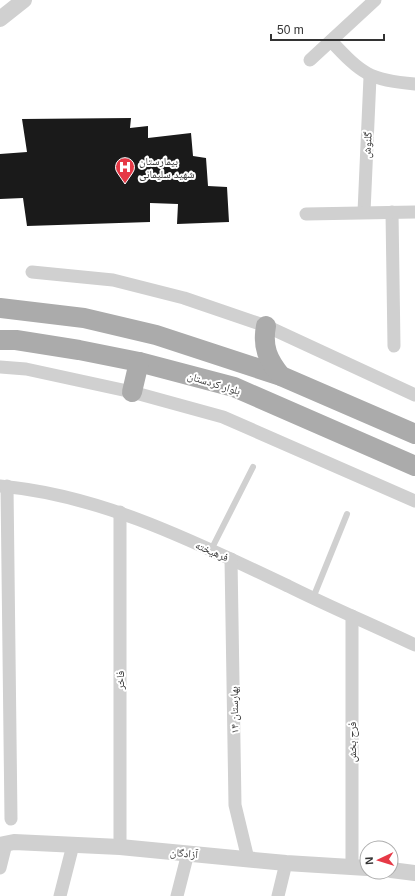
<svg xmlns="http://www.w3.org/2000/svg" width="415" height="896" font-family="Arial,'Noto Naskh Arabic',sans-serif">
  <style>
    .building { fill: #1a1a1a }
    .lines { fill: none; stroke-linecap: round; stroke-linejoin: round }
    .service { stroke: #d0d0d0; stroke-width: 6 }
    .minor { stroke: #d0d0d0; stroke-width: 13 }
    .tertiary { stroke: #d0d0d0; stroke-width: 16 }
    .primary { stroke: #ababab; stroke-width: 20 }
    .labels { text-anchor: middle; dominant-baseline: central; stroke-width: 4; stroke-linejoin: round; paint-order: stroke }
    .street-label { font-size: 11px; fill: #333; stroke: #fff }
    .poi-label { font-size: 11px; fill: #333; stroke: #fff; text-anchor: start }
  </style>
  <rect width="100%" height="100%" fill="#fff"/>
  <!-- building -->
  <polygon class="building" points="131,118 130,128 148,126 148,138 191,133 193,156 206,158 208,186 227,187 229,222 177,224 178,204 150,203 150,222 27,226 23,198 0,199 0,154 27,152 22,119"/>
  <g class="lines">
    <!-- service -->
    <g class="service">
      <polyline points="211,550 253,467"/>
      <polyline points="313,598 347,514"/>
    </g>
    <!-- minor -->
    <g class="minor">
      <path d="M331,41C362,74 369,80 415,84"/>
      <polyline points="310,60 375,0"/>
      <polyline points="364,212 370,77"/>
      <polyline points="392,212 394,346"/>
      <polyline points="306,214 415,212"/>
      <polyline points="32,272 113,280 184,298 266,326 415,395"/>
      <polyline points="0,367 26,369 132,392 223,417 415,501"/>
      <path d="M0,486C102,495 197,543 288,586C330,607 373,625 415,645"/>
      <polyline points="7,486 11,819"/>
      <polyline points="120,512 120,847"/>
      <polyline points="231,559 235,805 248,859"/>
      <polyline points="352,616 352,868"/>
      <polyline points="0,868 6,844"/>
      <polyline points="60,896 73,845"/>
      <polyline points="177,896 188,853"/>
      <polyline points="278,896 286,863"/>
    </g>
    <!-- tertiary -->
    <g class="tertiary">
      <polyline points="0,19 24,0"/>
      <polyline points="0,845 14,842 120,847 286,863 367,868"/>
      <polyline points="391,870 415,873"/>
    </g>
    <!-- primary -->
    <g class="primary">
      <polyline points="0,308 84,318 156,335 281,376 415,434"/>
      <path d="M266,326C262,347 268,360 281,376"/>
      <polyline points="0,340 16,340 79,350 139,362 234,387 415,466"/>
      <polyline points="132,392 139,362"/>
    </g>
  </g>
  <!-- icons -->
  <defs>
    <symbol id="hospital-pin" viewBox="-11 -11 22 30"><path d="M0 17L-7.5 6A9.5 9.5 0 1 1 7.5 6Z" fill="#e63946" stroke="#fff"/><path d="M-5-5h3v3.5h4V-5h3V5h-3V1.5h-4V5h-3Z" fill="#fff"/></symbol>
  </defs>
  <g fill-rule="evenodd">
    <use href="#hospital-pin" x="114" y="156" width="22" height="30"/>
  </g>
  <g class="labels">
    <!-- street labels -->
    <g class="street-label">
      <text transform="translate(367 145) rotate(-87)">گلنوش</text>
      <text transform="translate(214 383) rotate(17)">بلوار کردستان</text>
      <text transform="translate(212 551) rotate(23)">فرهیخته</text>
      <text transform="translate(120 680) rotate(-90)">فاخر</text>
      <text transform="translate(234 710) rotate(-91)">بهارستان ۱۴</text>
      <text transform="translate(352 742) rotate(-90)">فرح بخش</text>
      <text transform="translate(184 853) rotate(5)">آزادگان</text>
    </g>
    <!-- poi labels -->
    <g class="poi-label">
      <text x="139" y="161">بیمارستان<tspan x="139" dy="13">شهید سلیمانی</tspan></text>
    </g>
  </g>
  <!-- north arrow -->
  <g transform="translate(379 860) rotate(266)"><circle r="19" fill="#ffffff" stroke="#adadad"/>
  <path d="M0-3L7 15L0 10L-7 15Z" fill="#e63946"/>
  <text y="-6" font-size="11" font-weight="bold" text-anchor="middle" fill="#333333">N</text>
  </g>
  <!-- scale -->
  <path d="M271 34v6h113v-6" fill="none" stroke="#333333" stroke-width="2"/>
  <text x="277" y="34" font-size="12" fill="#333333" stroke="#ffffff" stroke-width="3" paint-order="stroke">50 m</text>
</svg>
